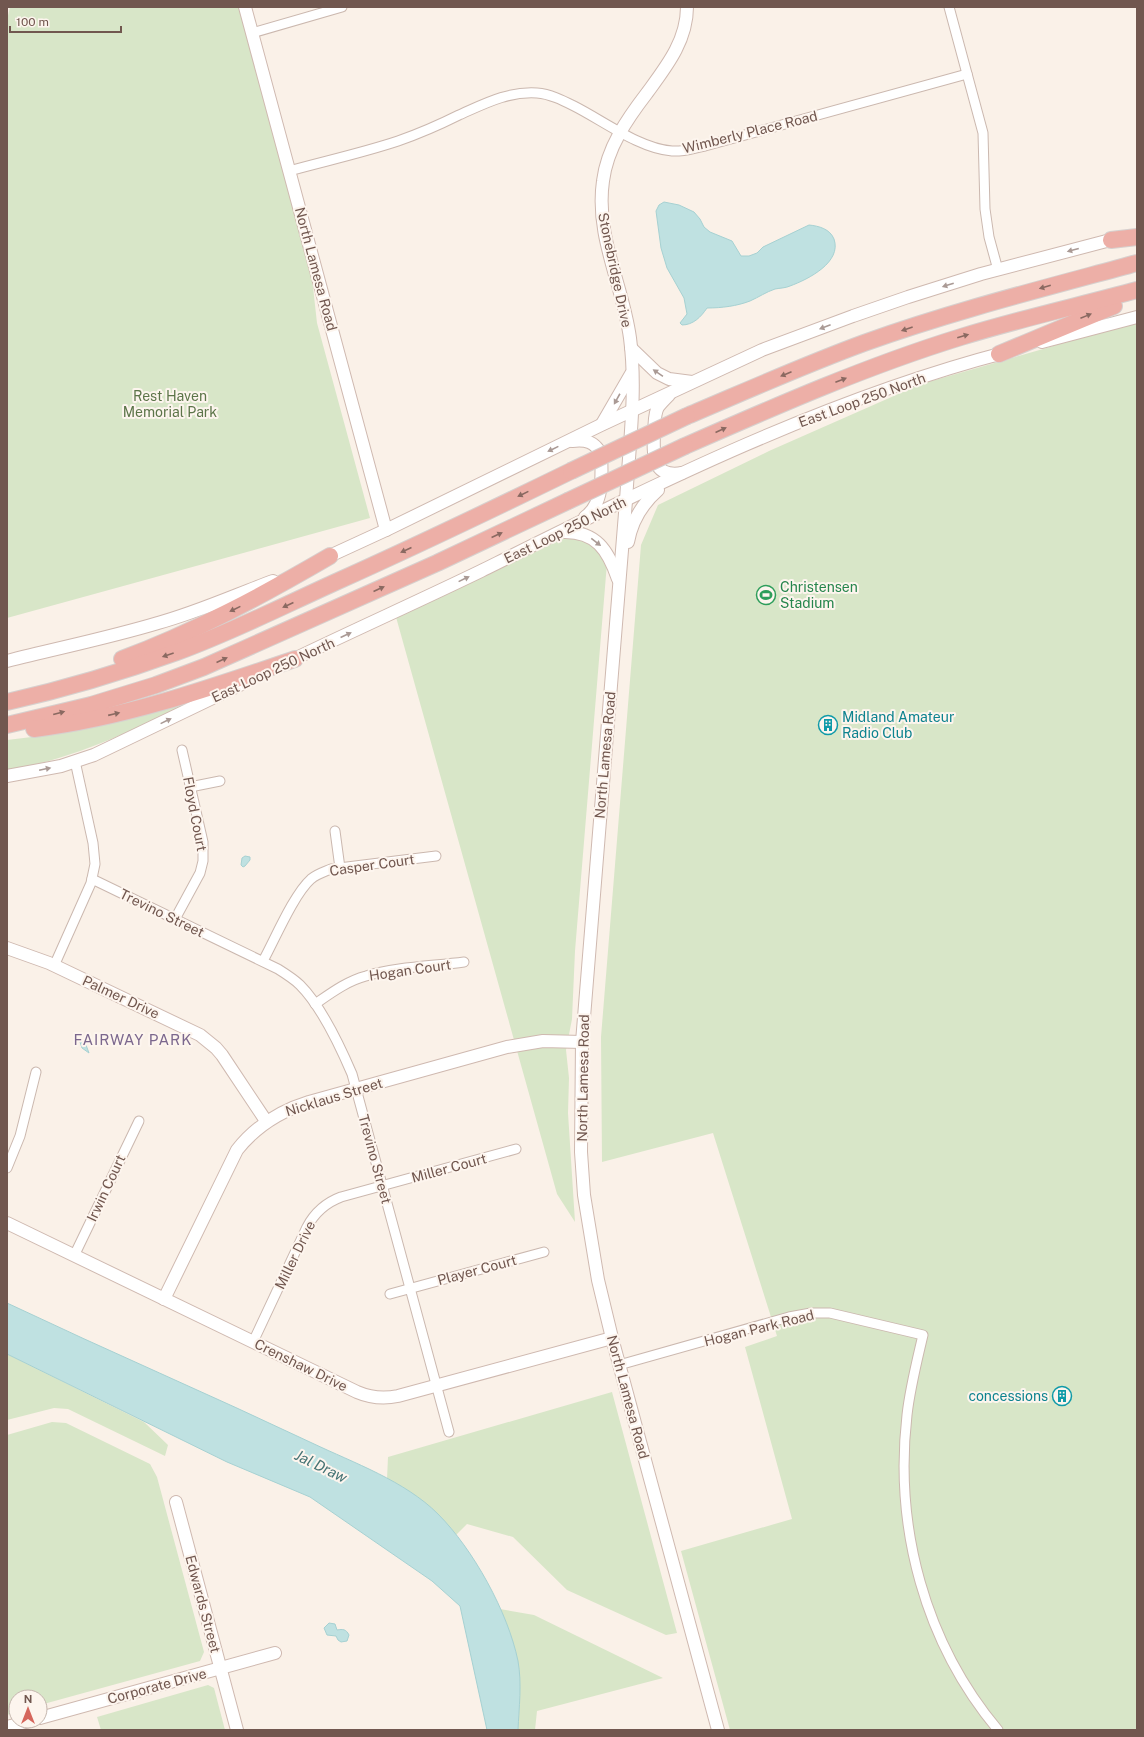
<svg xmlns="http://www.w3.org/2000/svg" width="1144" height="1737" font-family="'Public Sans',sans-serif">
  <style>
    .green { fill: #d8e6c8 }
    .water { fill: #bfe1e1; stroke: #a6d1d2 }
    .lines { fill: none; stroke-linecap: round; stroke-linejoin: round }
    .street-casing { stroke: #cbb8af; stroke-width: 11 }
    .secondary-casing { stroke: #cfb9b0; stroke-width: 14 }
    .highway-casing { stroke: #d7d0ce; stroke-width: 18 }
    .street { stroke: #fff; stroke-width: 9 }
    .secondary { stroke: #fff; stroke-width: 12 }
    .highway { stroke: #edafa7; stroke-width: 16 }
    .highway-bridge-casing { stroke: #d7d0ce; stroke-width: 18; stroke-linecap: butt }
    .highway-bridge { stroke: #edafa7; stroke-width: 16 }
    .oneway { fill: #aa9a95 }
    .oneway2 { fill: #8a6961 }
    .labels { text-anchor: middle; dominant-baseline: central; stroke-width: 4; stroke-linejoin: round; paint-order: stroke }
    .street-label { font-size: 14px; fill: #71574f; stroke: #fdf5ee }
    .park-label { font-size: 14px; fill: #5c7549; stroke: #fdf5ee }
    .leisure-label { font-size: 14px; fill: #27864d; stroke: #fdf5ee; text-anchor: start }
    .culture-label { font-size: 14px; fill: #0d838f; stroke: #fdf5ee; text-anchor: start }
    .neighbourhood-label { font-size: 15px; letter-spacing: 1px; fill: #7b678d; stroke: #fdf5ee }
    .water-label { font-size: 15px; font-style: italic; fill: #457374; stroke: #fdf5ee }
  </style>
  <rect width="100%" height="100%" fill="#faf1e8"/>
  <!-- green -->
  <g class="green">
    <polygon points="10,7 240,7 310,260 317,323 370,518 7,618 7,20"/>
    <polygon points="1137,322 1137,1730 730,1730 681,1551 792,1519 745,1347 777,1336 713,1133 602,1162 601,1037 641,545 658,505 769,451 921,384 1050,347 1085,335"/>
    <polygon points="567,537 578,538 599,548 607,563 575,951 572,1019 566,1050 569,1078 568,1113 575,1222 557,1194 396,617"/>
    <path d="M205,696C140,726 78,759 7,770V740L40,736Z"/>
    <polygon points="7,1354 144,1422 168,1445 165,1456 68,1409 54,1408 7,1420"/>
    <polygon points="612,1392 677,1633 666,1635 567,1590 513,1537 467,1524 456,1535 438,1514 387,1479 388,1457"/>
    <polygon points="52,1422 66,1423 150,1464 157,1477 204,1652 200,1661 40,1705 40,1697 16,1697 16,1712 7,1715 7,1435"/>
    <path d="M500,1609L534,1615L663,1678L537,1711L535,1730H518C519,1708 522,1684 518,1662C514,1644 507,1626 500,1609Z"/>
    <polygon points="208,1685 214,1688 225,1730 101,1730 97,1717"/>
  </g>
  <!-- water -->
  <g class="water">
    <path d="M664,202L679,205L694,212L700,219L704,227L710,232L732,241L741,256H749L757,253L763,247L809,225C819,226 830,229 834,239C842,262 809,279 790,286C786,288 780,288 775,289C766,292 759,297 750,301C737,306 722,308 707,308C701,317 693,325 682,325L680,323L687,314L684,298L667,268L661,248L656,211L659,205Z"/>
    <polygon points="245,856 250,857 250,860 245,866 243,867 241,865 242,858"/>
    <polygon points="79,1039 86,1045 89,1053 82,1048"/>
    <path d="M7,1303C108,1351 211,1395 312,1443C354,1463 405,1481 438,1514C473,1549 508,1612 518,1661C522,1683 519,1708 518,1730H487L460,1606L432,1581L310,1497L227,1462L7,1354Z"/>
    <path d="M329,1623L335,1624L337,1630C343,1629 346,1629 349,1635L347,1641L341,1642L338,1640L336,1636L327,1635L324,1628Z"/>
  </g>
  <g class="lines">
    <defs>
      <g id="street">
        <polyline points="949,7 983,133 985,209 989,237 998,270"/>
        <polyline points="252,33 342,7"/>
        <path d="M289,171C325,161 362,153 398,141C418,134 439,125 459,115C484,104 508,91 537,93C550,94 562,100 574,106C602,120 640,149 672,151C683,152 694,148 705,146L967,74"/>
        <polyline points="190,787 220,781"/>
        <polyline points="335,831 340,868"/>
        <path d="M92,879L278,969C286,974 294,979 300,985C322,1007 340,1046 352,1074L449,1432"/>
        <polyline points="175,919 200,873 203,861 203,842 182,750"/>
        <path d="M263,961C275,939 294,894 311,879C317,874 324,872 331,869L436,856"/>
        <polyline points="54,966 91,883 95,864 93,843 75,761"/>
        <path d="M315,1004C331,993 347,981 366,976C395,967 434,966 464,962"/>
        <polyline points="7,1168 20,1136 36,1072"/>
        <polyline points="74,1256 139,1121"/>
        <polyline points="390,1294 544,1252"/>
        <path d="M253,1342L307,1227C315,1212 325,1203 341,1197L516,1149"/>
        <path d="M619,1365L789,1317L811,1313H830L923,1335C917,1361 910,1388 907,1415C894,1528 925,1643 998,1730"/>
      </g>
      <g id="secondary">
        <polyline points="245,7 386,530"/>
        <path d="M687,7C687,41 666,67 647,93C627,119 607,148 603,181C595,236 623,285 630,338C637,391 629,447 626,501L582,1042L581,1152L584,1195L598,1280L612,1338L718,1730"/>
        <polyline points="1042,342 1137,317"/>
        <polyline points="631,348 657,373 669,379 692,382"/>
        <path d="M669,395C665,399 661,403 658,407C654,414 655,424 654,432C653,455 652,478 682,473"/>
        <polyline points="602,424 631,374"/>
        <path d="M572,441C586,439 595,442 601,454C602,474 604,504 585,517"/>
        <path d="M563,532C596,531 608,550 618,579"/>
        <path d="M628,542C632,520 642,504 658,490"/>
        <polyline points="323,559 386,530 601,425 762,350 853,316 908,297 981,274 1118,238"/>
        <path d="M7,661C58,648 108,638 158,623C198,612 235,595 273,581"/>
        <path d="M288,662C352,631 417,602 481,571C650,487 822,400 1007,352"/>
        <polyline points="7,776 61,766 94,755 250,680"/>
        <polyline points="7,948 49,963 200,1035 216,1048 222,1055 266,1121"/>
        <path d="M7,1223L357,1392C371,1398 384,1399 398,1396L612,1338"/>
        <path d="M164,1299L237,1150C256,1126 280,1111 309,1102L507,1047L543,1041L582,1042"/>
        <polyline points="176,1502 237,1730"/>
        <polyline points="40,1718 275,1653"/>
        <polyline points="7,1727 29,1721"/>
      </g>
      <g id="highway">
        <polyline points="1111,240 1137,237"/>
        <polyline points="999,354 1114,306"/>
        <path d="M687,416C746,391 804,365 864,343C953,311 1045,288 1137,263"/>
        <path d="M685,446C776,406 867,366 961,337C1019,319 1078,306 1137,290"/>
        <path d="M122,659C195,632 263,595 330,556"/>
        <path d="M7,702C65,689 122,672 177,652C232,632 285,605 338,581C416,546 493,509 571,471"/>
        <polyline points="7,725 91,705 156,685 204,667 437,563 568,501"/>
        <path d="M34,729C124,718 210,688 295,659"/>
      </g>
    </defs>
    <!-- street casing -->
    <use href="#street" class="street-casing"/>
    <!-- secondary casing -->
    <use href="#secondary" class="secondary-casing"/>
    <!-- highway casing -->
    <use href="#highway" class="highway-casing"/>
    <!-- street -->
    <use href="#street" class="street"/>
    <!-- secondary -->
    <use href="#secondary" class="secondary"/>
    <!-- highway -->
    <use href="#highway" class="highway"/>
    <defs>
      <g id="highway-bridge">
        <polyline points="571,471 687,416"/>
        <polyline points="568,501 685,446"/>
      </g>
    </defs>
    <!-- highway-bridge casing -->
    <use href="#highway-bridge" class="highway-bridge-casing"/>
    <!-- highway-bridge -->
    <use href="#highway-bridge" class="highway-bridge"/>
  </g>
  <!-- one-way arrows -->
  <defs><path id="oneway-solid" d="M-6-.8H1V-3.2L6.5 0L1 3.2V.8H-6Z"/></defs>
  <g class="oneway">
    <use href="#oneway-solid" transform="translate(1073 250) rotate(165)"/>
    <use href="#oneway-solid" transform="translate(948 285) rotate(163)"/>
    <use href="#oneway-solid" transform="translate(825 327) rotate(159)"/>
    <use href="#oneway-solid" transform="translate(658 373) rotate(-146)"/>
    <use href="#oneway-solid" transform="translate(617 399) rotate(119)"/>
    <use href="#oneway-solid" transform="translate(553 449) rotate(154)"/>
    <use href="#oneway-solid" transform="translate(596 542) rotate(38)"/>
    <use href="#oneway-solid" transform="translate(464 579) rotate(-26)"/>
    <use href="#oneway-solid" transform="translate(346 635) rotate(-25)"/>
    <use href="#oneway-solid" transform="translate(166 721) rotate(-26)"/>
    <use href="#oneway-solid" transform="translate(45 769) rotate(-12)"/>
  </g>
  <g class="oneway2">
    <use href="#oneway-solid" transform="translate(1045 287) rotate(164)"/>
    <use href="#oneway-solid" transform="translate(1086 316) rotate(-22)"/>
    <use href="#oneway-solid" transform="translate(907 329) rotate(161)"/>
    <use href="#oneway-solid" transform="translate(963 336) rotate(-16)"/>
    <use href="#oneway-solid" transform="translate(786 374) rotate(157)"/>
    <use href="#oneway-solid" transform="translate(841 380) rotate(-21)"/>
    <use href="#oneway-solid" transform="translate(721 430) rotate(-24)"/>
    <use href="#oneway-solid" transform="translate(523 494) rotate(154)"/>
    <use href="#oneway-solid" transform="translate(497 535) rotate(-25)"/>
    <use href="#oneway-solid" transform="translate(406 550) rotate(156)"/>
    <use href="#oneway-solid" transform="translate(379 589) rotate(-24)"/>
    <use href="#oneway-solid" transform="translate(288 605) rotate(155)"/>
    <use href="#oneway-solid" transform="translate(235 609) rotate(154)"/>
    <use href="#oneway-solid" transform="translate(168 655) rotate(161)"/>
    <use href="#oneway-solid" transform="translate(222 660) rotate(-24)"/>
    <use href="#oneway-solid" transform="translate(59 713) rotate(-15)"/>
    <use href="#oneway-solid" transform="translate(114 714) rotate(-13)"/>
  </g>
  <!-- icons -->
  <defs>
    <symbol id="stadium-ring" viewBox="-11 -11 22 22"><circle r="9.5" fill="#fdf5ee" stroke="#2e9e5b" stroke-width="1.5"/><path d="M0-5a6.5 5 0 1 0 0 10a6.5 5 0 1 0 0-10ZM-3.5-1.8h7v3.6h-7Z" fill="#2e9e5b"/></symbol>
    <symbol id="building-ring" viewBox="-11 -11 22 22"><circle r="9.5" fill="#fdf5ee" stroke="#0f9aa8" stroke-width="1.5"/><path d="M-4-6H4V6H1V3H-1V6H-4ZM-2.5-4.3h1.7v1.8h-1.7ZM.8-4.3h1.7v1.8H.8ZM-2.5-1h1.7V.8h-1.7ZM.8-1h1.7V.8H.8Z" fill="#0f9aa8"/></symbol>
  </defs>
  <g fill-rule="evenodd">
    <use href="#stadium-ring" x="755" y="584" width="22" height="22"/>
    <use href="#building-ring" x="817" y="714" width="22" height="22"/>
    <use href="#building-ring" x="1051" y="1385" width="22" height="22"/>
  </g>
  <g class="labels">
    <!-- street labels -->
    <g class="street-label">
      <text transform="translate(750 132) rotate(-14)">Wimberly Place Road</text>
      <text transform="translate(316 269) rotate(75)">North Lamesa Road</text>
      <text transform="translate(615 270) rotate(78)">Stonebridge Drive</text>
      <text transform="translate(862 400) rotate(-20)">East Loop 250 North</text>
      <text transform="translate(565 530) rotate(-26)">East Loop 250 North</text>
      <text transform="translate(273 670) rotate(-25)">East Loop 250 North</text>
      <text transform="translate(605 755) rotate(-85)">North Lamesa Road</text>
      <text transform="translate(195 814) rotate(79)">Floyd Court</text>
      <text transform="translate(372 865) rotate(-8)">Casper Court</text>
      <text transform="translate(162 913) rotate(26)">Trevino Street</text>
      <text transform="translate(410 970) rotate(-8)">Hogan Court</text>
      <text transform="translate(121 997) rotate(25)">Palmer Drive</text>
      <text transform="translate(583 1078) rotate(-89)">North Lamesa Road</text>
      <text transform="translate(334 1097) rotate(-17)">Nicklaus Street</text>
      <text transform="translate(375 1159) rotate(75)">Trevino Street</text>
      <text transform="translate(449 1168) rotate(-15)">Miller Court</text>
      <text transform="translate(106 1188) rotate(-65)">Irwin Court</text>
      <text transform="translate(295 1255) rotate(-64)">Miller Drive</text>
      <text transform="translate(477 1270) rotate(-15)">Player Court</text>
      <text transform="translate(759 1328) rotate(-14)">Hogan Park Road</text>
      <text transform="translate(301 1365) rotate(26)">Crenshaw Drive</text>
      <text transform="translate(628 1397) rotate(75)">North Lamesa Road</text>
      <text transform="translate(203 1604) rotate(75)">Edwards Street</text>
      <text transform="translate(157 1686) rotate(-15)">Corporate Drive</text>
    </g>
    <!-- park labels -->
    <g class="park-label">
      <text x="170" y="396">Rest Haven<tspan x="170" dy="16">Memorial Park</tspan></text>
    </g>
    <!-- leisure labels -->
    <g class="leisure-label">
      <text x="780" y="587">Christensen<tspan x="780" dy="16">Stadium</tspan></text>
    </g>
    <!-- culture labels -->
    <g class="culture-label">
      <text x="842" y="717">Midland Amateur<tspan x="842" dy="16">Radio Club</tspan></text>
      <text x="1048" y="1396" text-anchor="end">concessions</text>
    </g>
    <!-- neighbourhood labels -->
    <g class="neighbourhood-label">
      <text x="133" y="1039">FAIRWAY PARK</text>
    </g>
    <!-- water labels -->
    <g class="water-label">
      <text transform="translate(321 1466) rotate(26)">Jal Draw</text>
    </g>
  </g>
  <!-- border -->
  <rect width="1144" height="1737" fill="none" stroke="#71574f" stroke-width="16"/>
  <!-- north arrow -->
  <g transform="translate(28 1709)"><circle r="19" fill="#fdf5ee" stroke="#c5b6ae"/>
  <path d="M0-3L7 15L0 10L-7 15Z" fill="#d5665c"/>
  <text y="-6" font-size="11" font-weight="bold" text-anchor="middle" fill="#71574f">N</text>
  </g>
  <!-- scale -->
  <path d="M10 26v6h111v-6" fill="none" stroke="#71574f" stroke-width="2"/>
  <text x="16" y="26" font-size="12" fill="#71574f" stroke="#fdf5ee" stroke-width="3" paint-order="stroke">100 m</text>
</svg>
